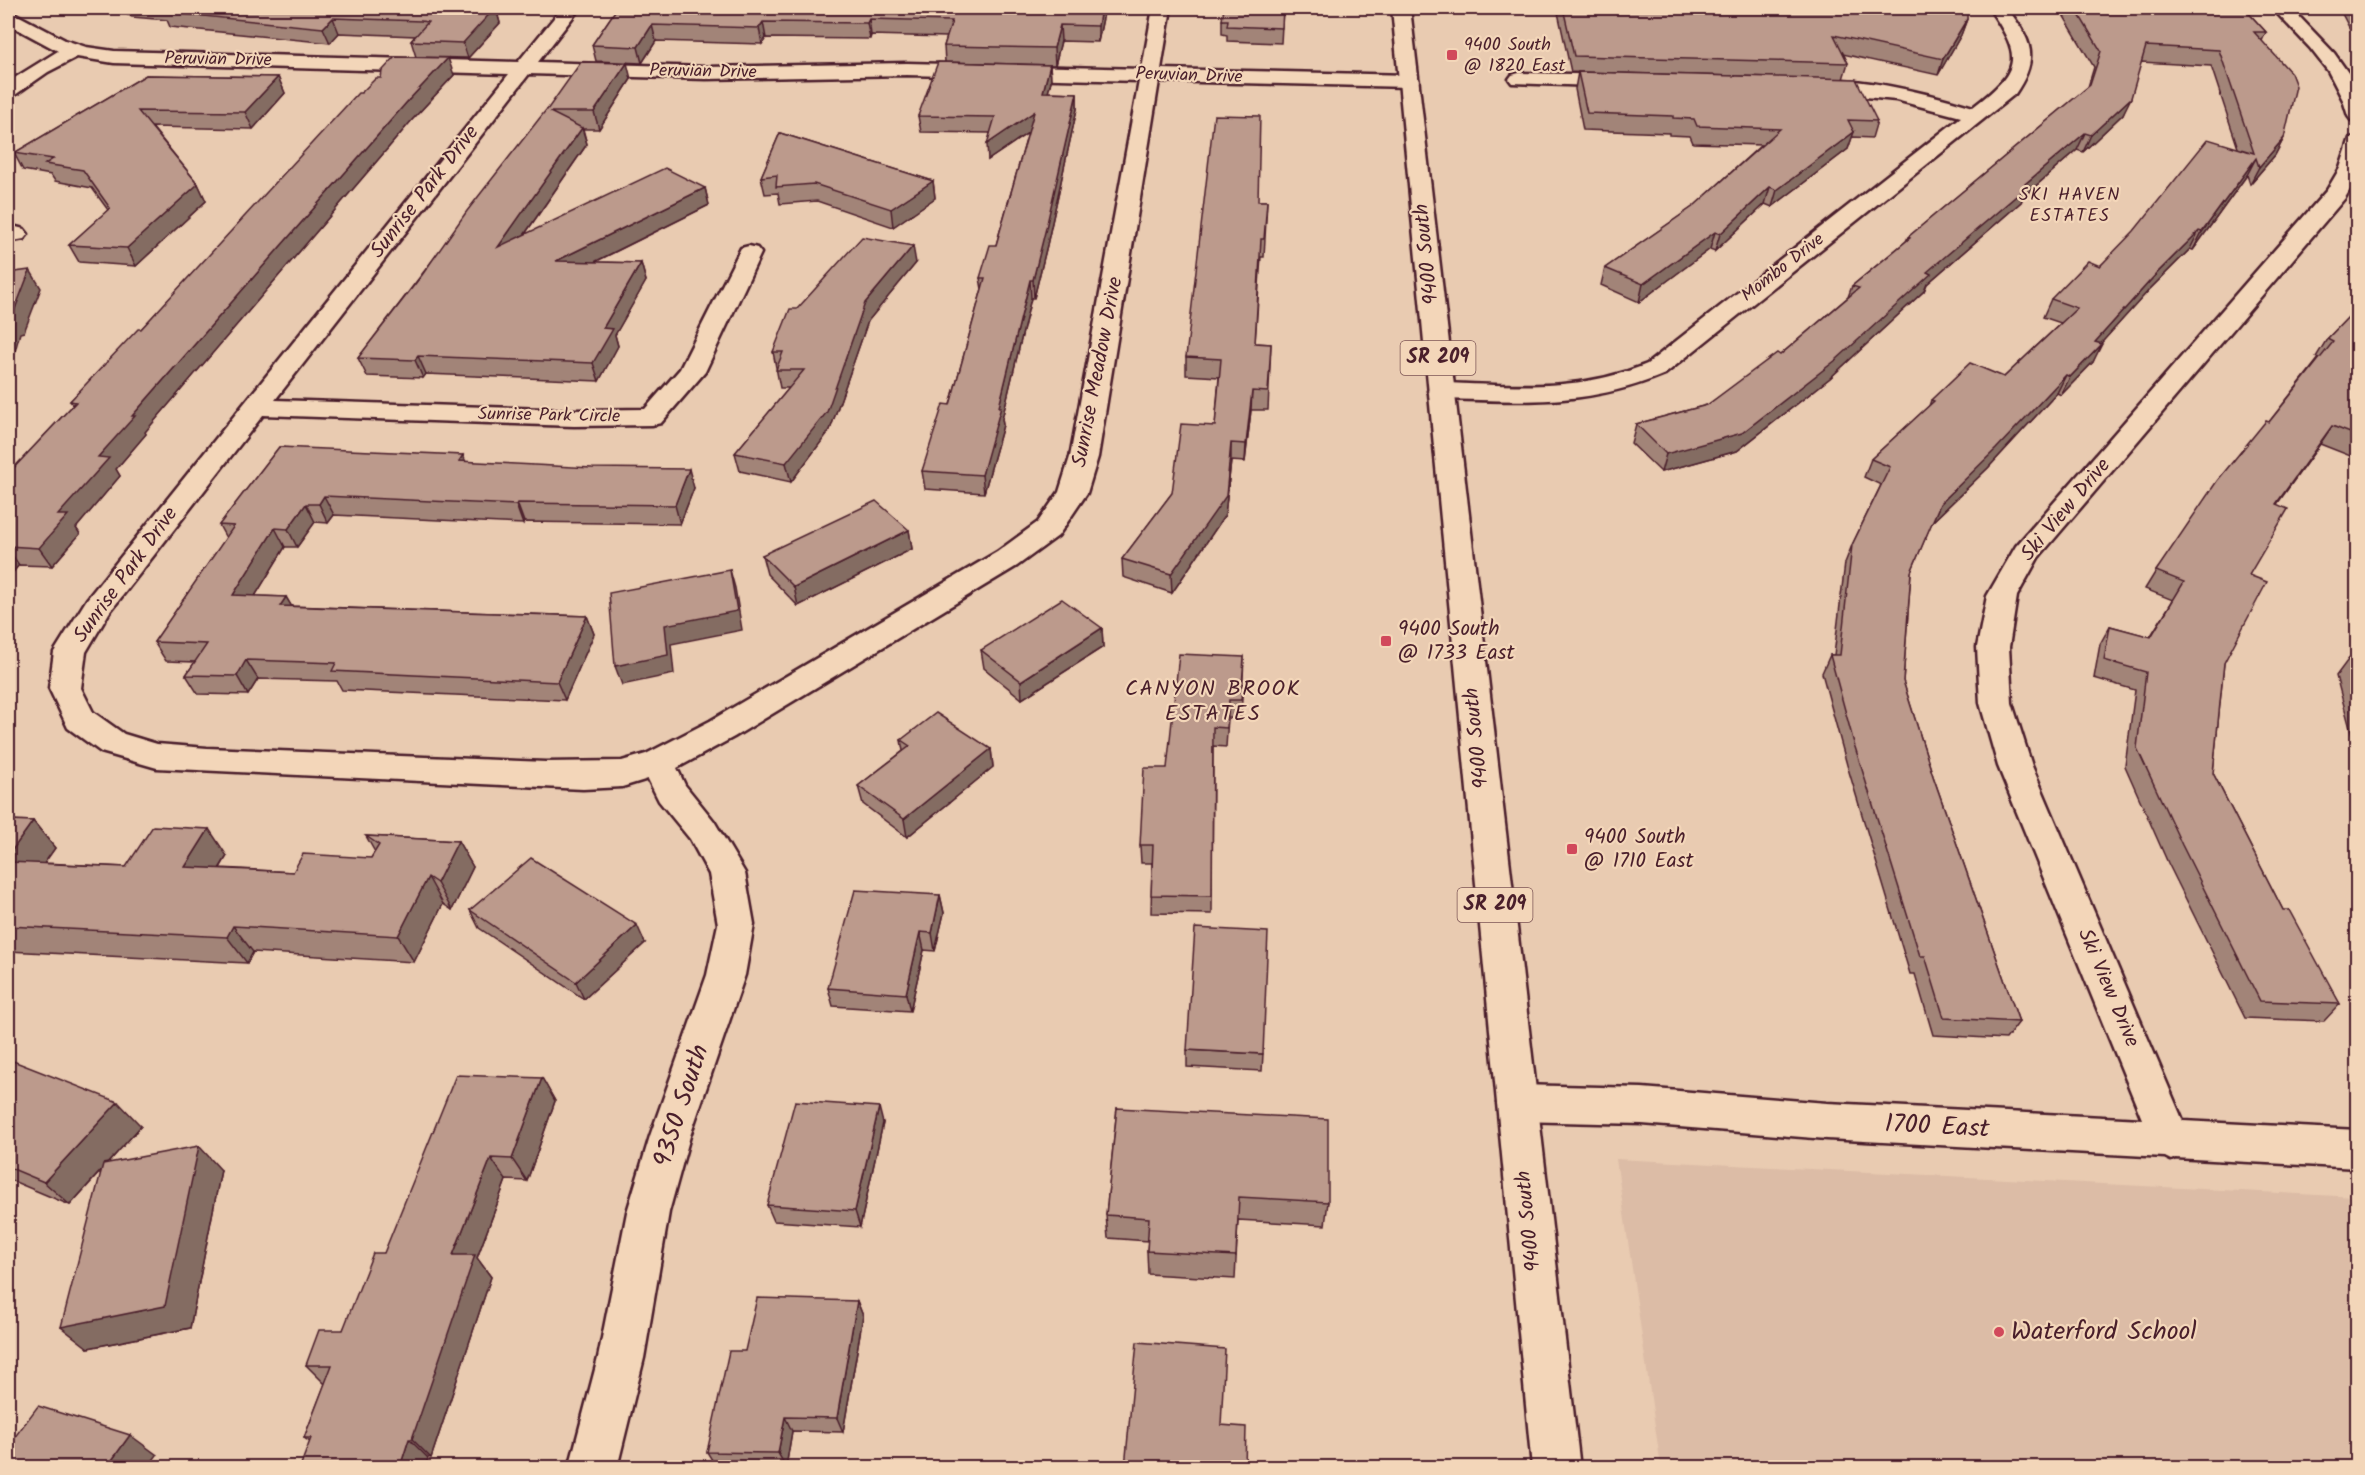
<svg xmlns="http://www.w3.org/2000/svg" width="2365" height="1475" font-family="Kalam,sans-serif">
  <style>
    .built { fill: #dcbca6 }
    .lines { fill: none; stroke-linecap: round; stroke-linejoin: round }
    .minor-casing { stroke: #4a1f2b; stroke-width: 5 }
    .major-casing { stroke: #4a1f2b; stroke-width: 5 }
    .minor { fill: #f3d6b9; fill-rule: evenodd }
    .major { fill: #f3d6b9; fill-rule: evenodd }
    .wall { fill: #a28478; stroke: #4a1f2b; stroke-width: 1.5 }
    .shaded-wall { fill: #846c62; stroke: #4a1f2b; stroke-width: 1.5 }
    .building { fill: #bc9a8c; stroke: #4a1f2b; stroke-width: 1.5 }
    .poi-dot { fill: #d1495b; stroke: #f3d6b9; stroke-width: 2 }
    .labels { text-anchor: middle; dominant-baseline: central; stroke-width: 4.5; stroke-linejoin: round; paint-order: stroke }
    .far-poi-label { font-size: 18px; fill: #4a1f2b; stroke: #f3d6b9; text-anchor: start }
    .far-street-label { font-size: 18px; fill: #4a1f2b; stroke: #f3d6b9 }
    .far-neighbourhood-label { font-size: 18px; letter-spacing: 1.5px; fill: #4a1f2b; stroke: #f3d6b9 }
    .shield { fill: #f3d6b9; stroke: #7d5656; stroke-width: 1.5 }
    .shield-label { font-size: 20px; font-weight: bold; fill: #4a1f2b }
    .street-label { font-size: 21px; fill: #4a1f2b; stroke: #f3d6b9 }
    .poi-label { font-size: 21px; fill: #4a1f2b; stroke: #f3d6b9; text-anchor: start }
    .neighbourhood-label { font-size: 22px; letter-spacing: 1.5px; fill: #4a1f2b; stroke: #f3d6b9 }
    .near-street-label { font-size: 26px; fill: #4a1f2b; stroke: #f3d6b9 }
    .near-poi-label { font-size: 26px; fill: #4a1f2b; stroke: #f3d6b9; text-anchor: start }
  </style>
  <rect width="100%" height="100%" fill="#e9cbb1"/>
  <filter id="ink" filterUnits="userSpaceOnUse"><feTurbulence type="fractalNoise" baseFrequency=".0167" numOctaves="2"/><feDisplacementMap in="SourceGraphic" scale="12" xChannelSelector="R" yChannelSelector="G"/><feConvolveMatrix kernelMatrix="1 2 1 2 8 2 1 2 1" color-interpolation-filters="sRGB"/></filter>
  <g filter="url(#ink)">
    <!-- built -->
    <polygon class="built" points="1616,1159 2357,1197 2357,1467 1661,1467"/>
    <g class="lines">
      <defs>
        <g id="minor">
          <path d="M562,8H580L538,62L706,67L907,63L1142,69L1153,8H1171L1161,69L1409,75L1416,77L1419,81L1416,85L1409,87L1159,81L1098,457L1087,493L1058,536L1017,566L734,737L677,768L685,785L714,821L745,873L754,924L745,975L690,1136L669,1212L644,1358L617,1468H569L598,1358L627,1212L650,1136L707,975L718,924L709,874L690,839L659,801L648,779L622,787L583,789L157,768L101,752L68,728L49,688L54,652L87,599L509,74L114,63L77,57L48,72L15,95L8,97V82L58,51L8,24V10L65,40L86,47L114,51L518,62ZM529,74L706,79L907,75L1139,81L1070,457L1059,492L1038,522L997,552L710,721L646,754L622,761L546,762L207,748L157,744L124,734L93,712L81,688L86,652L109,613L263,415L574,426L652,425L661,423L705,372L761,253L757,248L749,246L741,248L680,369L645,409L574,410L275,400Z"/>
          <path d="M1989,8H2007C2032,41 2040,58 2015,94L1665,374C1586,407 1524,401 1441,399L1432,397L1428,391L1432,385L1441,383C1516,385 1576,393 1647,364L1961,117L1896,100L1814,92L1807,90L1804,86L1807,82C1845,72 1935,95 1973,107C2021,70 2023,58 1989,8Z"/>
          <polygon points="2272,8 2291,8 2334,53 2356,84 2358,122 2351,120 2348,116 2343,100 2328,71 2310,48"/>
          <polygon points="1519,73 1622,75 1629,77 1632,81 1629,85 1622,87 1512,83 1509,79 1512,75"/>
          <polygon points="2358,137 2358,176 2345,198 2038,558 2017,596 2009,647 2012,703 2032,766 2183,1121 2358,1130 2358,1168 2175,1158 2171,1160 2165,1157 1827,1139 1642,1124 1517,1121 1503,1116 1497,1103 1503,1090 1517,1085 1642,1088 1827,1103 2142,1119 1998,766 1980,703 1977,647 1987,596 2016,546 2327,190 2340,168 2350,138"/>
          <polygon points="16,227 24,229 28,234 24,239 8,242 8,228"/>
        </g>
        <polygon id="major" points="1392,8 1410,8 1580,1468 1532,1468"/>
      </defs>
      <!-- minor casing -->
      <use href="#minor" class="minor-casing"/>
      <!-- major casing -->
      <use href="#major" class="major-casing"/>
      <!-- minor -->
      <use href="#minor" class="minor"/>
      <!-- major -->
      <use href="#major" class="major"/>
    </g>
    <!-- wall -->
    <g class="wall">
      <polygon points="119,8 505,8 498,16 500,23 468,58 416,57 411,41 415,36 339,33 330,43 170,27 167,20 132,17"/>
      <polygon points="617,8 1105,8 1098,42 1061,41 1055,65 945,62 944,46 947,37 871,35 870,39 766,38 762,44 656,41 642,63 596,61 592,45"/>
      <polygon points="1283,8 1281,43 1227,41 1227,35 1222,34 1222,20"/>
      <polygon points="1557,8 1965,8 1967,19 1961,35 1938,75 1843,54 1848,63 1843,79 1877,121 1872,138 1852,137 1848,149 1772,207 1765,204 1715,251 1710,249 1639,302 1601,285 1605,268 1694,206 1761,145 1693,143 1690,136 1669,135 1669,133 1583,130 1575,89 1578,72 1773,77 1571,72"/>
      <polygon points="2059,8 2244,8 2266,32 2262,41 2284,138 2275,155 2250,184 2247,175 2193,250 2190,249 2149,290 2100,344 2093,362 2061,395 2057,393 1988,468 1932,522 1911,572 1903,681 1933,776 2019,1022 2006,1039 1933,1035 1915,974 1910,974 1847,765 1822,673 1830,655 1834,655 1845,563 1852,545 1881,485 1864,477 1871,459 1929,406 1931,400 2004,377 2061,323 2043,317 2051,299 2100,266 2238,148 2211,66 2141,62 2123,114 2083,152 2077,150 2024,196 2021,202 1927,284 1924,291 1830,378 1737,451 1661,472 1631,443 1636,424 1707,405 1780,355 1848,297 1852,286 1906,241 1908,237 2088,87 2094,67"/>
      <polygon points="2339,8 2358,8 2358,31 2351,31"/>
      <polygon points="1050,65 1051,81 1048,92 1077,93 1077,109 1047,245 1034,298 1031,298 1002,419 1003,425 984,493 925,489 922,471 950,405 982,289 980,278 996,245 1028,133 988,160 990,133 921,132 918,116"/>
      <polygon points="146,75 278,77 285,93 253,129 152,127 198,184 206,201 136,266 79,262 69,245 108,210 92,188 55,181 51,175 23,170 14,153"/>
      <polygon points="454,75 412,120 145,432 146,434 116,469 120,476 76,528 80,534 52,566 19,565 8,578 8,474 73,405 70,401 141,329 361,93"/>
      <polygon points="631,79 599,129 583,129 587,144 525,234 705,188 709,205 595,262 641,263 646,281 615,335 618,346 599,381 426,374 423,378 367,376 358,358 547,110"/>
      <polygon points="780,133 933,181 935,198 893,227 817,201 780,204 778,193 765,194 761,177"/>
      <polygon points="1258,201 1267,201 1264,257 1261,257 1255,343 1271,344 1268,410 1251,410 1245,462 1231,461 1225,515 1172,593 1123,577 1122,559 1172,493 1215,426 1219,377 1186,375 1186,357"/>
      <polygon points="916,263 868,321 830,430 791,482 740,471 735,453 789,388 780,388 773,352 797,309"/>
      <polygon points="2358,306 2358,459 2320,444 2277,504 2249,575 2224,663 2213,773 2283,910 2340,1004 2324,1021 2245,1018 2168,863 2125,766 2135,690 2094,678 2100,644 2110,626 2150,637 2173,600 2145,589 2156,571 2269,422 2319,358 2316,357 2327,339 2355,310"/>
      <polygon points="279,447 466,462 694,488 680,524 524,522 523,524 334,515 328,523 315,522 297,547 285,547 255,596 286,597 291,606 587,616 594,634 565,700 342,690 337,681 258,679 248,695 198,694 186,675 195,662 166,661 154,642 226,538 219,525"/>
      <polygon points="909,530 912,549 798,606 767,574 762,555"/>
      <polygon points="1102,628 1103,647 1022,699 984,668 981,650"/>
      <polygon points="1244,657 1241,719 1228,718 1226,747 1213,746 1212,914 1151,913 1152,863 1141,863 1140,845 1167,768"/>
      <polygon points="2350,657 2358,659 2358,758 2336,676"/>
      <polygon points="901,740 991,749 993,767 907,837 863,804 858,786 903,751"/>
      <polygon points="8,820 33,821 55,848 44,863 126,867 227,856 220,868 293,872 371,858 375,852 366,836 458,841 473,867 452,910 443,904 414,962 253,952 247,963 8,951"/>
      <polygon points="940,895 944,913 935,951 924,950 910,1011 833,1006 828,988"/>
      <polygon points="470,910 645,943 584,999 479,928"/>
      <polygon points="1187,1050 1263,1054 1262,1071 1187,1067"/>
      <polygon points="8,1059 141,1126 108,1163 221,1170 190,1328 88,1348 102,1170 70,1205 8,1179"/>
      <polygon points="542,1078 555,1101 527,1181 506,1180 477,1258 491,1277 431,1458 310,1442 304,1438 325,1384 306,1365 343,1330 384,1253"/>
      <polygon points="1117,1108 1328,1202 1325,1225 1238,1220 1235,1279 1148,1274 1147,1251 1148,1241 1108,1238 1106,1215"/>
      <polygon points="883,1123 860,1227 774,1221 767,1205"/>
      <polygon points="857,1301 863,1316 843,1432 792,1431 786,1467 715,1465 707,1452 745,1351"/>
    </g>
    <!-- shaded-wall -->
    <g class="shaded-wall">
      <polygon points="488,8 505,8 498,16 500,23 468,58 463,43"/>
      <polygon points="1101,8 1105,8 1098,42 1098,26"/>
      <polygon points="333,18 339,33 330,43 323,28"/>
      <polygon points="869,19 871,35 870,39 867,23"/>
      <polygon points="1967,19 1961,35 1938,75 1943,59"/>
      <polygon points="763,22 766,38 762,44 759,28"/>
      <polygon points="652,25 656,41 642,63 638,47"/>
      <polygon points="1060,25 1061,41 1055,65 1054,48"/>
      <polygon points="448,58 454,75 412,120 145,432 146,434 116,469 120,476 76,528 80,534 52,566 39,548 58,515 98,457 132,416 406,103"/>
      <polygon points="627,63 631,79 599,129 594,112"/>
      <polygon points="1050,65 1051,81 1044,108 1043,92"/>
      <polygon points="278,77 285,93 253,129 245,112"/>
      <polygon points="1077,93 1077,109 1047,245 1034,298 1033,280"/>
      <polygon points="2131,98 2123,114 2083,152 2091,135"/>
      <polygon points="1034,112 1035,128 988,160 987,144"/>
      <polygon points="582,128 587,144 504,264 498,247"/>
      <polygon points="1854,132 1848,149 1772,207 1777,190"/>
      <polygon points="2085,133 2077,150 2024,196 2021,202 1927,284 1924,291 1830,378 1737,451 1661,472 1666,454 2025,184"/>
      <polygon points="2284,138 2275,155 2250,184 2259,167"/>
      <polygon points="2256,158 2247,175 2193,250 2202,232"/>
      <polygon points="933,181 935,198 893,227 891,209"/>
      <polygon points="198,184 206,201 136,266 127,248"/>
      <polygon points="1770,187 1765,204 1715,251 1720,234"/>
      <polygon points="705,188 709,205 562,278 556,261"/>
      <polygon points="2199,231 2190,249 2149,290 2086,360 2095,342 2158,272"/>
      <polygon points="1715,232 1710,249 1639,302 1643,284"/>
      <polygon points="913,246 916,263 868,321 830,430 791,482 786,463 865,303"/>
      <polygon points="641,263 646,281 615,335 618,346 599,381 593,363 603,328"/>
      <polygon points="30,270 41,288 24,332 20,333 8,376 8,320"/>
      <polygon points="1030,280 1031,298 1002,419 1003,425 984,493 982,475"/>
      <polygon points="2102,344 2093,362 2061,395 2070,377"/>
      <polygon points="418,356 426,374 423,378 415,360"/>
      <polygon points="2066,375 2057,393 1988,468 1932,522 1940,504"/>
      <polygon points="1252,391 1251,410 1245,462 1246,444"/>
      <polygon points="2332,426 2320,444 2264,522 2276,504"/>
      <polygon points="1231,443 1231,461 1225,515 1172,593 1171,574"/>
      <polygon points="463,455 471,474 459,461"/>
      <polygon points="689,469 694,488 680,524 675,505"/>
      <polygon points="324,496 334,515 328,523 319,504"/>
      <polygon points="517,503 524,522 523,524 516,505"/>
      <polygon points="306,504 315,522 297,547 288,529"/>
      <polygon points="275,528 285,547 244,614 233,595"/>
      <polygon points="909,530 912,549 798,606 794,587"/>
      <polygon points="8,549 19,565 8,578"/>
      <polygon points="730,570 735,588 742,630 671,644 674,674 622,685 615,666"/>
      <polygon points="286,597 297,615 280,606"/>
      <polygon points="587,616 594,634 565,700 557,682"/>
      <polygon points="1102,628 1103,647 1022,699 1021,681"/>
      <polygon points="246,660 258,679 248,695 237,676"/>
      <polygon points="991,749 993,767 907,837 904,819"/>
      <polygon points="33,821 55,848 27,888 8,866 8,856"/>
      <polygon points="209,829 227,856 204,893 185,867"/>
      <polygon points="458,841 473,867 452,910 437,883"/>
      <polygon points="428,877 443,904 414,962 398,936"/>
      <polygon points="940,895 944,913 935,951 932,933"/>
      <polygon points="637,925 645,943 584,999 576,982"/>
      <polygon points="233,926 253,952 247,963 227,937"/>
      <polygon points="920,932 924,950 910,1011 906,994"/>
      <polygon points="542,1078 555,1101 527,1181 512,1159"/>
      <polygon points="118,1102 141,1126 70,1205 44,1182"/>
      <polygon points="879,1107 883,1123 860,1227 855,1211"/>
      <polygon points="199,1146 221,1170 190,1328 88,1348 61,1327"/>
      <polygon points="491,1158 506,1180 477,1258 491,1277 431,1458 412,1439 453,1255"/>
      <polygon points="857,1301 863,1316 843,1432 837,1418"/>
      <polygon points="785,1417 792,1431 786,1467 778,1453"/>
      <polygon points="130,1435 157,1455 148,1467 107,1467"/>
      <polygon points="409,1439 428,1458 425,1467 400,1467"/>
    </g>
    <!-- building -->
    <g class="building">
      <polygon points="169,8 495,8 463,43 411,41 428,22 421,21 333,18 323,28 163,12"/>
      <polygon points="617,8 1101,8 1098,26 1060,25 1054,48 944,46 952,21 869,19 867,23 763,22 759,28 652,25 638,47 592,45"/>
      <polygon points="1224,8 1283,8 1282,28 1227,26 1228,20 1222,20"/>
      <polygon points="1563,8 1965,8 1967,10 1967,19 1943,59 1834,35 1848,63 1574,56"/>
      <polygon points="2075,8 2244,8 2266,32 2254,32 2291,73 2296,86 2284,138 2259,167 2256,158 2202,232 2199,231 2158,272 2095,342 2102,344 2070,377 2066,375 1996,449 1940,504 1911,572 1903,681 1933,776 2019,1022 1944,1018 1925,956 1920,956 1855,747 1830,655 1840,655 1852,545 1890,467 1871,459 1934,401 1931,400 1970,363 2004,377 2077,308 2051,299 2088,261 2100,266 2134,231 2208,139 2254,153 2219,50 2146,46 2131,98 2091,135 2085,133 2025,184 2029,185 1927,272 1931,274 1836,360 1742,433 1666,454 1636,424 1707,405 1777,353 1780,355 1859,288 1852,286 1910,238 1908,237 2090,85 2101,51"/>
      <polygon points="395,57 448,58 406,103 132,416 135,416 98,457 109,458 58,515 68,515 39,548 8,546 8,474 76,402 70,401 138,329 141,329 358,93 361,93 376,78 381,78 382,71"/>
      <polygon points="581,62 627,63 594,112 550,112 582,128 498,247 665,168 705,188 556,261 641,263 603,328 613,329 593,363 418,356 415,360 358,358 422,275 467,211 546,110 547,110"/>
      <polygon points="938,62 1050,65 1043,92 1077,93 1046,228 1033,280 1030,280 999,407 1001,407 982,475 922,471 943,404 950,405 985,278 980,278 990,245 996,245 1034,112 987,144 995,117 918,116"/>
      <polygon points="1578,72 1856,79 1877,121 1848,120 1854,132 1777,190 1770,187 1720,234 1715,232 1643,284 1605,268 1694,206 1780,129 1697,126 1694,119 1673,118 1673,116 1587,113"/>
      <polygon points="146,75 278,77 245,112 138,111 198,184 127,248 69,245 110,208 83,170 45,164 53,159 14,153"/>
      <polygon points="1214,115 1260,116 1258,201 1267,201 1264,239 1261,239 1255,343 1271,344 1268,392 1252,391 1246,444 1231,443 1226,496 1171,574 1122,559 1172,493 1181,424 1215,426 1221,359 1186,357"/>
      <polygon points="780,133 933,181 891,209 814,184 776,187 777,175 761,177"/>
      <polygon points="862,237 913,246 865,303 827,412 786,463 735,453 804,370 776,370 783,352 773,352 790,309 797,309"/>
      <polygon points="30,270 13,314 9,315 8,320 8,273"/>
      <polygon points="2358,306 2358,436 2332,426 2276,504 2288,509 2249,575 2267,582 2224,663 2213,773 2283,910 2289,910 2340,1004 2260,1001 2182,845 2137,748 2146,672 2104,660 2110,626 2151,637 2184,582 2156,571 2217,481 2266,421 2269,422 2333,342 2327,339 2355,310"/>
      <polygon points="279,447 463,455 459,461 592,468 689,469 675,505 517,503 516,505 324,496 319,504 306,504 288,529 275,528 233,595 286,597 280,606 587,616 557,682 332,671 336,663 246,660 237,676 186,675 207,644 154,642 234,526 219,525"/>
      <polygon points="876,501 909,530 794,587 762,555"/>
      <polygon points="730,570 737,611 665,625 668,655 615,666 609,593"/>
      <polygon points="1062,599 1102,628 1021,681 981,650"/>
      <polygon points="1179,654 1244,657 1241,700 1229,700 1227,728 1213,727 1212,896 1151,895 1153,845 1140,845 1144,768 1167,768"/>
      <polygon points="2350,657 2358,659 2358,685"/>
      <polygon points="936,713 991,749 904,819 858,786 910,746 901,740"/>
      <polygon points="8,820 33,821 8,856"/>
      <polygon points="153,826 209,829 185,867 293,872 303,854 371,858 379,845 366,836 458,841 437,883 428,877 398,936 233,926 227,937 8,926 8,862 126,867"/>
      <polygon points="531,858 637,925 576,982 470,910"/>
      <polygon points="855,890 940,895 932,933 920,932 906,994 828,988"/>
      <polygon points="1195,928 1268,932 1263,1054 1187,1050"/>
      <polygon points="8,1059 118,1102 44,1182 8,1167"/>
      <polygon points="456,1075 542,1078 512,1159 491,1158 453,1255 475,1255 412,1439 409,1439 400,1467 300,1467 311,1438 304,1438 332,1365 306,1365 319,1330 343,1330 373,1253 384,1253"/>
      <polygon points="795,1101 879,1107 855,1211 767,1205"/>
      <polygon points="1117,1108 1328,1119 1328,1202 1239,1197 1236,1256 1147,1251 1149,1218 1106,1215"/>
      <polygon points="199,1146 165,1306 61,1327 103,1164"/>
      <polygon points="757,1298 857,1301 837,1418 785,1417 778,1453 707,1452 729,1351 745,1351"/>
      <polygon points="1137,1342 1225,1349 1221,1425 1246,1427 1245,1467 1125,1467"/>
      <polygon points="38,1406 130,1435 107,1467 8,1467 8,1446"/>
    </g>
  </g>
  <!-- markers -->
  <g class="poi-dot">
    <rect x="1446" y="49" width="12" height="12" rx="3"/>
    <rect x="1380" y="635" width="12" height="12" rx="3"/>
    <rect x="1566" y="843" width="12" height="12" rx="3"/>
    <circle cx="1999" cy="1332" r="6"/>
  </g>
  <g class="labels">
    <!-- far-poi labels -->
    <g class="far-poi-label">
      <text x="1464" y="45">9400 South<tspan x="1464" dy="21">@ 1820 East</tspan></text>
    </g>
    <!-- far-street labels -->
    <g class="far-street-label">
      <text transform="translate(218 60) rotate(1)">Peruvian Drive</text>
      <text transform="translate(703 72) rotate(1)">Peruvian Drive</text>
      <text transform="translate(1189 76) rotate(2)">Peruvian Drive</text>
      <text transform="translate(1783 268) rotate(-38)">Mombo Drive</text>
      <text transform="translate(549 416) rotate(1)">Sunrise Park Circle</text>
    </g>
    <!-- far-neighbourhood labels -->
    <g class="far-neighbourhood-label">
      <text x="2070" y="195">SKI HAVEN<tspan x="2070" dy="21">ESTATES</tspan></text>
    </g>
    <!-- shield labels -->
    <g class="shield">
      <rect x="1400.5" y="341" width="75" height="34" rx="4.5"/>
      <rect x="1457.5" y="888" width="75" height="34" rx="4.5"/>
    </g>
    <g class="shield-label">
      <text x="1438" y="358">SR 209</text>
      <text x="1495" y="905">SR 209</text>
    </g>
    <!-- street labels -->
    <g class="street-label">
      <text transform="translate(425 192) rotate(-52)">Sunrise Park Drive</text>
      <text transform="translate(1427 254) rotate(-96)">9400 South</text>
      <text transform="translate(1098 372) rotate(-79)">Sunrise Meadow Drive</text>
      <text transform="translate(2066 510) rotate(-50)">Ski View Drive</text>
      <text transform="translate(126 575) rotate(-54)">Sunrise Park Drive</text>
      <text transform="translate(1477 738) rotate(-96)">9400 South</text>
      <text transform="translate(2108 988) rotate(67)">Ski View Drive</text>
      <text transform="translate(1529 1221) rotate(-96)">9400 South</text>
    </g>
    <!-- poi labels -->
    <g class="poi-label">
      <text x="1398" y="629">9400 South<tspan x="1398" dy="24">@ 1733 East</tspan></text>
      <text x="1584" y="837">9400 South<tspan x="1584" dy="24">@ 1710 East</tspan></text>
    </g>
    <!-- neighbourhood labels -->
    <g class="neighbourhood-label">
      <text x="1213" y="689">CANYON BROOK<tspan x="1213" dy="25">ESTATES</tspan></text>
    </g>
    <!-- near-street labels -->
    <g class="near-street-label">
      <text transform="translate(682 1106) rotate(-72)">9350 South</text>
      <text transform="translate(1937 1127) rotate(3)">1700 East</text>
    </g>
    <!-- near-poi labels -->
    <g class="near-poi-label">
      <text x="2011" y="1332">Waterford School</text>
    </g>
  </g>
  <!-- margin -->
  <rect width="2365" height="1475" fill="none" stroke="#f3d6b9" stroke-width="30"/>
  <rect x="15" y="15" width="2335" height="1445" fill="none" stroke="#4a1f2b" stroke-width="2" filter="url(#ink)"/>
</svg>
